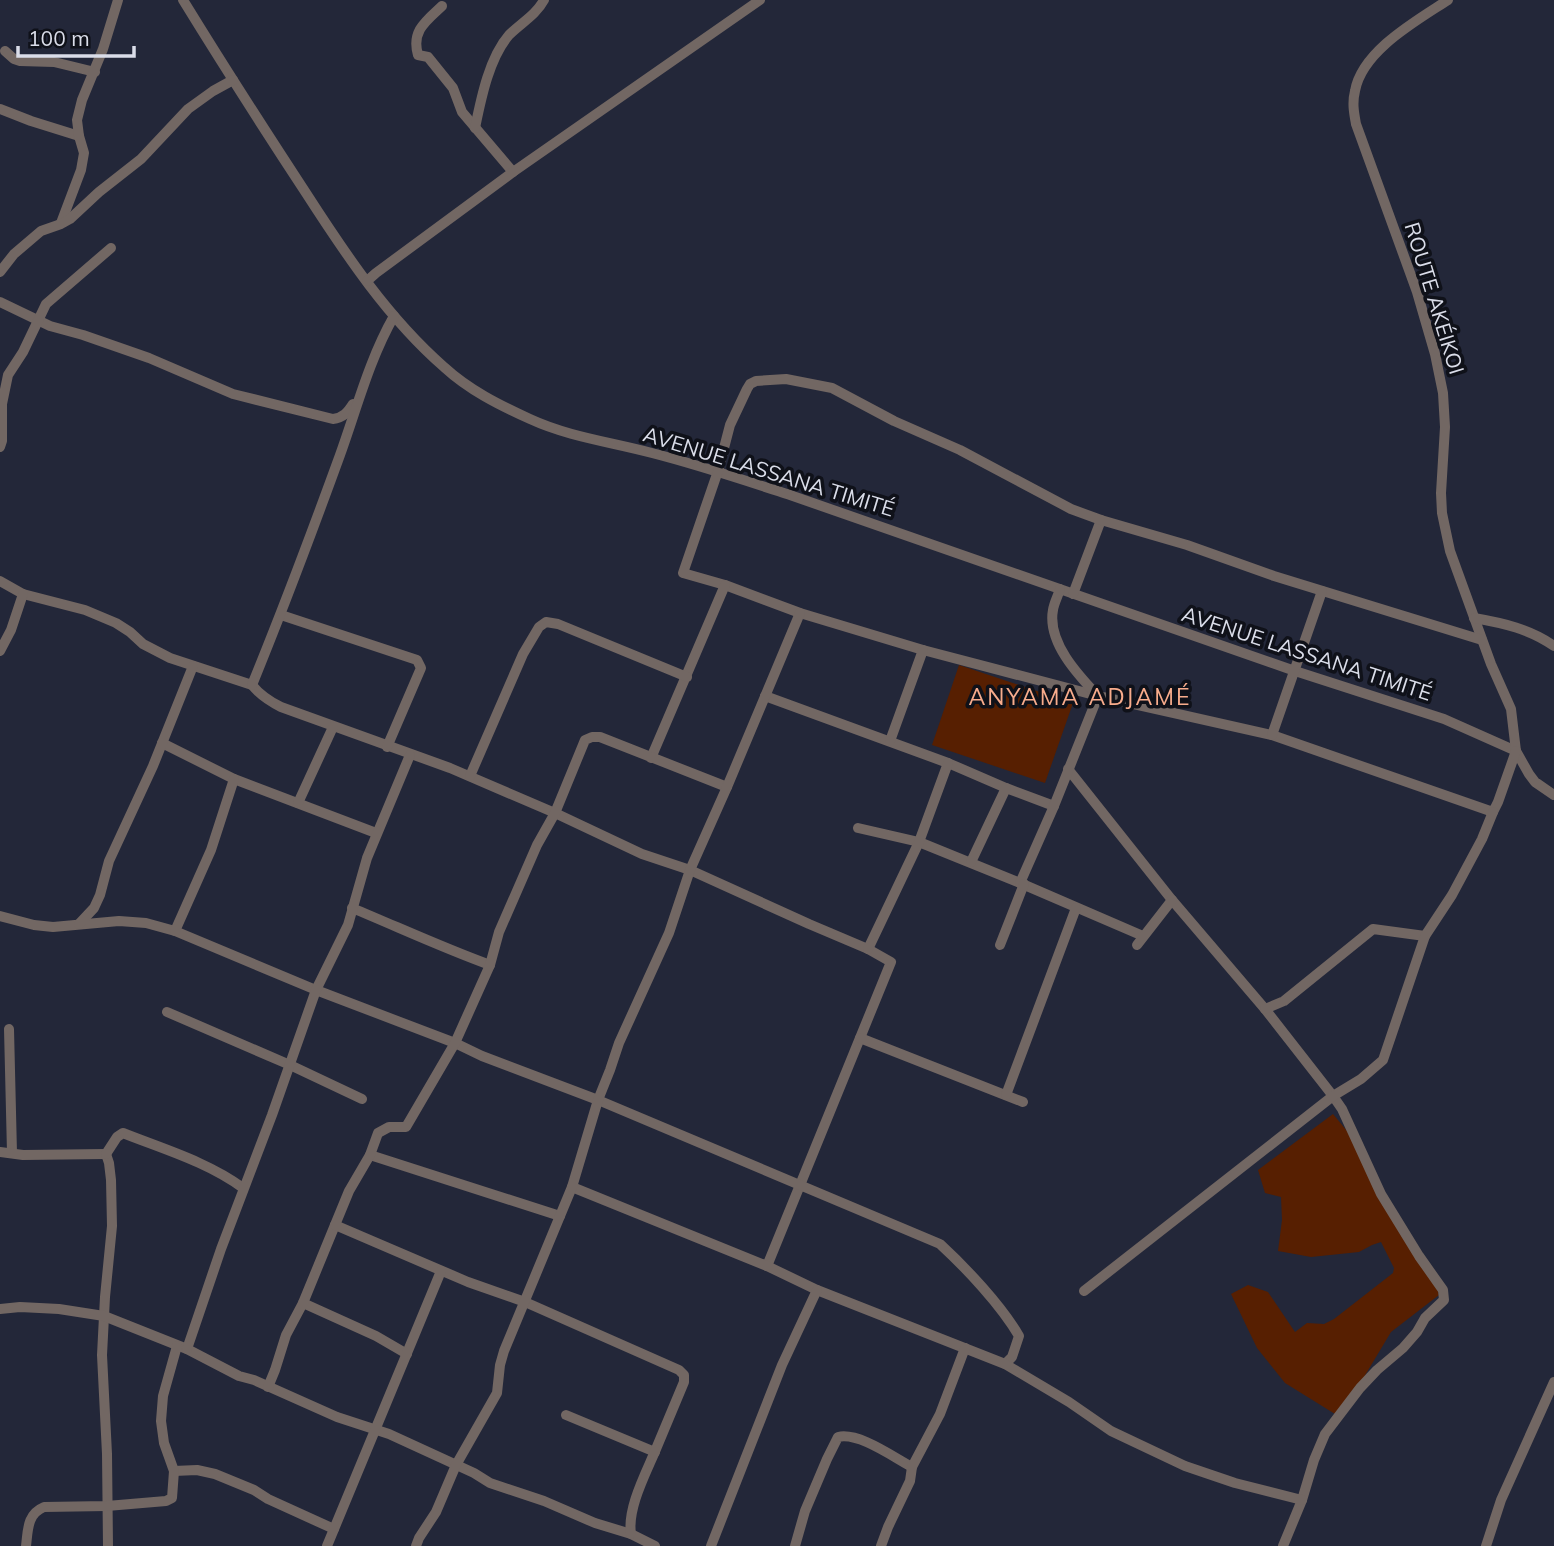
<svg xmlns="http://www.w3.org/2000/svg" width="1554" height="1546" font-family="Mulish,sans-serif">
  <style>
    .green { fill: #571f01 }
    .lines { fill: none; stroke-linecap: round; stroke-linejoin: round }
    .minor { stroke: #726763; stroke-width: 10 }
    .labels { text-anchor: middle; dominant-baseline: central; stroke-width: 7; stroke-linejoin: round; paint-order: stroke }
    .street-label { font-size: 21px; fill: #dadde9; stroke: #0f1119 }
    .neighbourhood-label { font-size: 23px; letter-spacing: 2px; fill: #f8ac8c; stroke: #0f1119 }
  </style>
  <rect width="100%" height="100%" fill="#232739"/>
  <!-- green -->
  <g class="green">
    <polygon points="959,665 1073,703 1045,783 932,745"/>
    <polygon points="1333,1114 1347,1131 1437,1288 1439,1295 1391,1332 1358,1387 1335,1414 1285,1383 1257,1348 1231,1294 1248,1285 1268,1292 1295,1332 1307,1323 1324,1324 1334,1319 1393,1273 1394,1268 1381,1242 1372,1245 1359,1252 1311,1257 1278,1251 1282,1220 1281,1197 1265,1193 1258,1170"/>
  </g>
  <g class="lines">
    <!-- minor -->
    <g class="minor">
      <path d="M183,0C223,65 264,129 306,193C346,255 388,318 444,367C469,390 499,405 530,419C569,437 611,442 652,453C699,465 744,480 790,495L1295,671L1444,719L1516,751"/>
      <path d="M1448,0C1416,21 1362,51 1355,91C1352,103 1354,113 1356,124L1417,292L1435,354L1443,393L1445,427L1441,493L1442,513L1450,551L1491,664L1511,709L1516,751L1529,774L1535,782L1554,795"/>
      <path d="M442,6C426,21 411,31 418,55L428,57L453,88L462,112L513,172"/>
      <polyline points="5,51 14,59 20,61 54,62 95,72"/>
      <polyline points="0,109 31,121 79,136"/>
      <path d="M475,128C481,99 489,58 509,35C521,23 536,15 544,0"/>
      <polyline points="61,223 81,170 84,153 79,136 77,120 82,100 103,49 118,0"/>
      <polyline points="0,272 14,254 41,231 61,224 70,219 99,192 141,159 188,109 213,91 233,80"/>
      <polyline points="367,281 376,273 513,172 760,0"/>
      <path d="M0,302L50,326L83,335L149,358L233,394L333,419C343,418 348,412 353,404"/>
      <polyline points="0,447 2,441 2,404 8,375 23,352 46,304 111,248"/>
      <path d="M0,581L23,594L85,610L116,623L130,632L143,644L170,658L252,685C260,695 269,701 281,707L450,768L555,813L642,854L690,870L809,924L868,949L891,962L767,1266"/>
      <polyline points="1073,594 1101,520"/>
      <polyline points="281,615 417,660 421,668 387,747"/>
      <path d="M1474,618C1503,623 1530,629 1554,646"/>
      <polyline points="1482,640 1274,576 1187,545 1101,520 1071,509 960,450 894,421 832,388 786,379 756,381 750,384 747,389 730,425 718,471 683,573 725,585 800,613 923,650 1098,696 1272,735 1493,812 1498,802 1516,751"/>
      <polyline points="0,651 11,630 23,594"/>
      <path d="M252,685C283,609 312,532 340,455C357,408 369,360 394,316"/>
      <polyline points="765,696 948,763 1006,788 1054,806"/>
      <polyline points="1272,735 1322,591"/>
      <polyline points="890,741 923,650"/>
      <polyline points="162,743 234,779 376,833"/>
      <polyline points="651,758 725,585"/>
      <polyline points="1068,769 1172,900 1265,1009 1333,1096 1342,1109 1381,1194 1419,1256 1443,1290 1444,1300 1425,1318 1417,1332 1403,1348 1377,1370 1360,1388 1325,1434 1314,1460 1302,1500 1283,1546"/>
      <polyline points="470,776 523,654 539,627 546,622 558,624 687,677"/>
      <polyline points="298,803 333,727"/>
      <polyline points="858,828 919,842 1020,883 1143,936"/>
      <polyline points="971,862 1006,788"/>
      <path d="M1020,883L1054,806L1098,696C1078,675 1047,642 1053,610C1054,603 1058,596 1060,589"/>
      <path d="M352,908C398,927 443,948 490,965"/>
      <path d="M0,916L34,925L53,927L119,921L146,923L175,931L316,990L455,1043L482,1056L598,1100L940,1244C966,1268 1001,1305 1019,1336L1012,1357L1005,1364"/>
      <polyline points="79,924 94,908 100,895 109,861 153,766 193,666"/>
      <polyline points="175,931 211,850 234,779"/>
      <polyline points="1000,945 1024,884"/>
      <polyline points="1137,945 1172,900"/>
      <polyline points="868,949 919,842 948,763"/>
      <polyline points="1265,1009 1284,1001 1373,929 1425,936"/>
      <polyline points="167,1012 290,1065 362,1099"/>
      <polyline points="9,1029 12,1153"/>
      <polyline points="860,1038 1023,1102"/>
      <polyline points="1006,1095 1076,908"/>
      <polyline points="0,1152 23,1155 106,1154"/>
      <polyline points="106,1154 109,1163 111,1180 112,1226 105,1297 102,1355 107,1454 108,1546"/>
      <path d="M106,1154L117,1137L123,1133C163,1149 208,1162 243,1188"/>
      <polyline points="370,1155 560,1216"/>
      <polyline points="572,1187 767,1266 817,1290 1005,1364 1069,1402 1111,1431 1185,1466 1235,1483 1302,1500"/>
      <polyline points="1084,1291 1333,1096 1361,1079 1383,1060 1425,936 1452,895 1482,839 1493,812"/>
      <polyline points="303,1303 376,1336 407,1354"/>
      <polyline points="0,1309 20,1307 59,1309 104,1316 187,1349 239,1376 254,1380 337,1417 389,1434 474,1473 490,1483 544,1501 595,1523 631,1534 655,1546"/>
      <polyline points="187,1349 221,1249 272,1115 316,990 348,925 367,858 410,755"/>
      <polyline points="268,1387 275,1370 286,1335 303,1303 335,1225"/>
      <polyline points="566,1415 655,1452"/>
      <polyline points="174,1471 197,1470 215,1474 254,1490 268,1499 334,1529"/>
      <path d="M631,1534C627,1508 646,1473 656,1449C665,1427 675,1404 684,1382V1375L679,1370L525,1302L468,1282L335,1225L349,1191L370,1155L378,1133L389,1127H406L455,1043L490,965L499,932L537,845L555,813L585,740L592,737H600L727,787"/>
      <path d="M26,1546C28,1530 27,1514 44,1507L107,1506L166,1501L172,1498L174,1471L164,1443L161,1421L163,1396L177,1346"/>
      <polyline points="327,1546 441,1271"/>
      <polyline points="416,1546 419,1538 436,1512 456,1465 497,1393 500,1365 504,1351 572,1187 598,1100 610,1070 619,1043 669,933 690,870 727,787 800,613"/>
      <polyline points="711,1546 782,1365 817,1290"/>
      <path d="M795,1546L805,1511L827,1459L838,1437C859,1432 893,1457 912,1467"/>
      <polyline points="881,1546 888,1527 910,1481 912,1467 940,1414 965,1348"/>
      <polyline points="1486,1546 1501,1500 1554,1382"/>
    </g>
  </g>
  <g class="labels">
    <!-- street labels -->
    <g class="street-label">
      <text transform="translate(1435 298) rotate(73)">ROUTE AKÉIKOI</text>
      <text transform="translate(769 471) rotate(17)">AVENUE LASSANA TIMITÉ</text>
      <text transform="translate(1307 653) rotate(18)">AVENUE LASSANA TIMITÉ</text>
    </g>
    <!-- neighbourhood labels -->
    <g class="neighbourhood-label">
      <text x="1080" y="696">ANYAMA ADJAMÉ</text>
    </g>
  </g>
  <!-- scale -->
  <path d="M18 46v10h116v-10" fill="none" stroke="#dadde9" stroke-width="3.5"/>
  <text x="28" y="46" font-size="21" fill="#dadde9" stroke="#0f1119" stroke-width="5" paint-order="stroke">100 m</text>
</svg>
